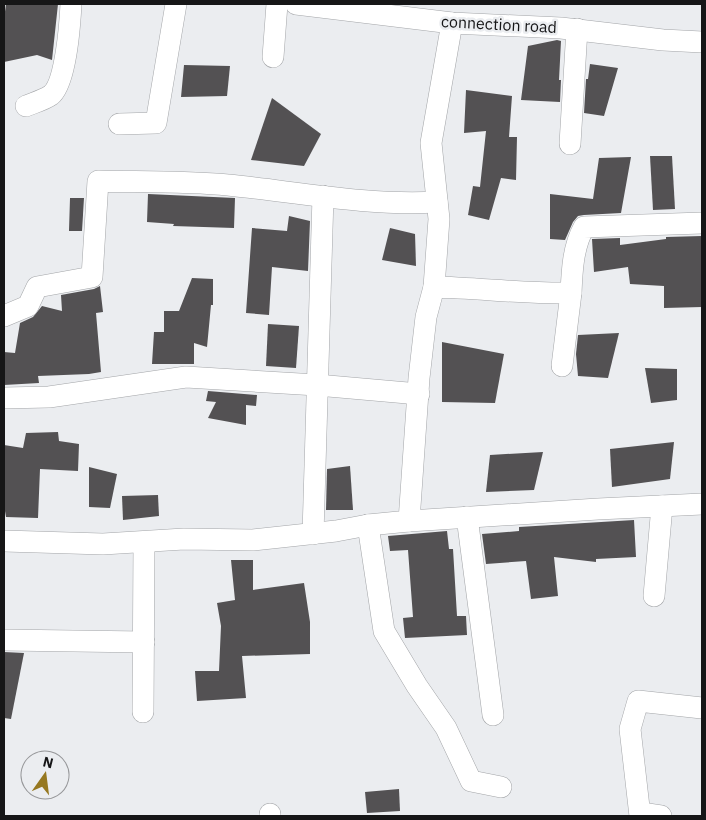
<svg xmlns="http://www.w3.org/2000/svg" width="706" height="820" font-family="'IBM Plex Sans',sans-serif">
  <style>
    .building { fill: #535153 }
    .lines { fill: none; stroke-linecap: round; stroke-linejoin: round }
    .minor-casing { stroke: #a3a5a8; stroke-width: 22 }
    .minor { stroke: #fff; stroke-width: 21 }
    .labels { text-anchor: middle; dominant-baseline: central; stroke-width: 5; stroke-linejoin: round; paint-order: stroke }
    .street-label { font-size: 16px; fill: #161617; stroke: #ebedf0 }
  </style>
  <rect width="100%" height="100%" fill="#ebedf0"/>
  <!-- building -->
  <g class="building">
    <polygon points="6,4 58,4 52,60 37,55 4,62 4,19"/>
    <polygon points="557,40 561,41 559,80 561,80 560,102 521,100 528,46"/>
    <polygon points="590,64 618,68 604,116 584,113 586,79 588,79"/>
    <polygon points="184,65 230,66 227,96 181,97"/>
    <polygon points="466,90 512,96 509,137 517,137 516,180 501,178 489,220 468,215 473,186 480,187 486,131 464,133"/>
    <polygon points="272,98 321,134 304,166 251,160"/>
    <polygon points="650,156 672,156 675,209 653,210"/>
    <polygon points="631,157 621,213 584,215 578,216 573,222 565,240 550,239 550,194 593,199 599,158"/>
    <polygon points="148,194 235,198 234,228 173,226 174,224 147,222"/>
    <polygon points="70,198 84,198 82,231 69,231"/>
    <polygon points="289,216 310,221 308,271 272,267 269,315 246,313 252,228 287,231"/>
    <polygon points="390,228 415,234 416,266 382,260"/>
    <polygon points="702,236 702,307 664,308 664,286 630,284 628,267 594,272 592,239 620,238 620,245 666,239 666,237"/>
    <polygon points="192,278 213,279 213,305 211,305 207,347 194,343 194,364 152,364 154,332 164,332 164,311 179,311"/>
    <polygon points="100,286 103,312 96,313 101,372 89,374 38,376 39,383 4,385 4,352 15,353 20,323 33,317 42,306 62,311 61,295 94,289"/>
    <polygon points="268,324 299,326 296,368 266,366"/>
    <polygon points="619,333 608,378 578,376 576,354 578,335"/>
    <polygon points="442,342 504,354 495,403 442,402"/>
    <polygon points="645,368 677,369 677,400 651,403"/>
    <polygon points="208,391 257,395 256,406 246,405 246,425 208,418 216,402 206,401"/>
    <polygon points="58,432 59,441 79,444 78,471 40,469 38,518 6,517 4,505 4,445 23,448 26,433"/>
    <polygon points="674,442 670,479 612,487 610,449"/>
    <polygon points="543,452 534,490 486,492 490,455"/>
    <polygon points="350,466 353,510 326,510 327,469"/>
    <polygon points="89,467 117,474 110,508 89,507"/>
    <polygon points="158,495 159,516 123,520 122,496"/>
    <polygon points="634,520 636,557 596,559 596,562 554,557 558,596 531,599 526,561 486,564 482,534 519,531 519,527"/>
    <polygon points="447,531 449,549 453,549 457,616 466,616 467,635 405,638 403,618 413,617 408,550 390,551 388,536"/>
    <polygon points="231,560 253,560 253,590 304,583 310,622 310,654 242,656 246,698 197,701 195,671 219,671 221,626 217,603 235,600"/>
    <polygon points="4,652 24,653 11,719 4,718"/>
    <polygon points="399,789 400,811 367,813 365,792"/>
  </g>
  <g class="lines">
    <defs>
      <g id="minor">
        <polyline points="296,4 452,23 561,28 663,40 702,42"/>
        <polyline points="273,57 277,4"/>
        <path d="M26,106C33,103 44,100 51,95C66,83 70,23 71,4"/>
        <polyline points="119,124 156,123 176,4"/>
        <polyline points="570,144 577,29"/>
        <polyline points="434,287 439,219 431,143 452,23"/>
        <path d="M4,316L28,306L37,287L92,277L98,181C140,182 186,181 228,185C297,192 368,206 437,202"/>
        <polyline points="562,366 571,293"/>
        <polyline points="4,398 49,397 186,377 317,385 419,394"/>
        <polyline points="467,517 493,715"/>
        <polyline points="409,521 598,509 702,504"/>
        <polyline points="368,525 384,631 417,686 446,728 471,781 501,787"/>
        <polyline points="313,534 323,196"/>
        <path d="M4,541L103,544L184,539L253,540L336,531L368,525L409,521L419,378L426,317L434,287C480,288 525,294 571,293C572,270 573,247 584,227L702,223"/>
        <polyline points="654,596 662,506"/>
        <polyline points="4,640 144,642"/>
        <polyline points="143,712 144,542"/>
        <polyline points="641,813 661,816"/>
        <polyline points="270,816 270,814"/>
        <polyline points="640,816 630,729 638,701 702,708"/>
      </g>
    </defs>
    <!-- minor casing -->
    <use href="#minor" class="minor-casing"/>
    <!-- minor -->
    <use href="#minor" class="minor"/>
  </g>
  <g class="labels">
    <!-- street labels -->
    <g class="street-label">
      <text transform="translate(499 24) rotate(3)">connection road</text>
    </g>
  </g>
  <!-- border -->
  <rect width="706" height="820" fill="none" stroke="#161617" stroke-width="10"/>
  <!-- north arrow -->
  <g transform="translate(45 775) rotate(14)"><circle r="24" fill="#ebedf0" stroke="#969799"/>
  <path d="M0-4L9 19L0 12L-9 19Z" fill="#967820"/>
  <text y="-8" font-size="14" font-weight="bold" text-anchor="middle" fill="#161617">N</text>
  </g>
</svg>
